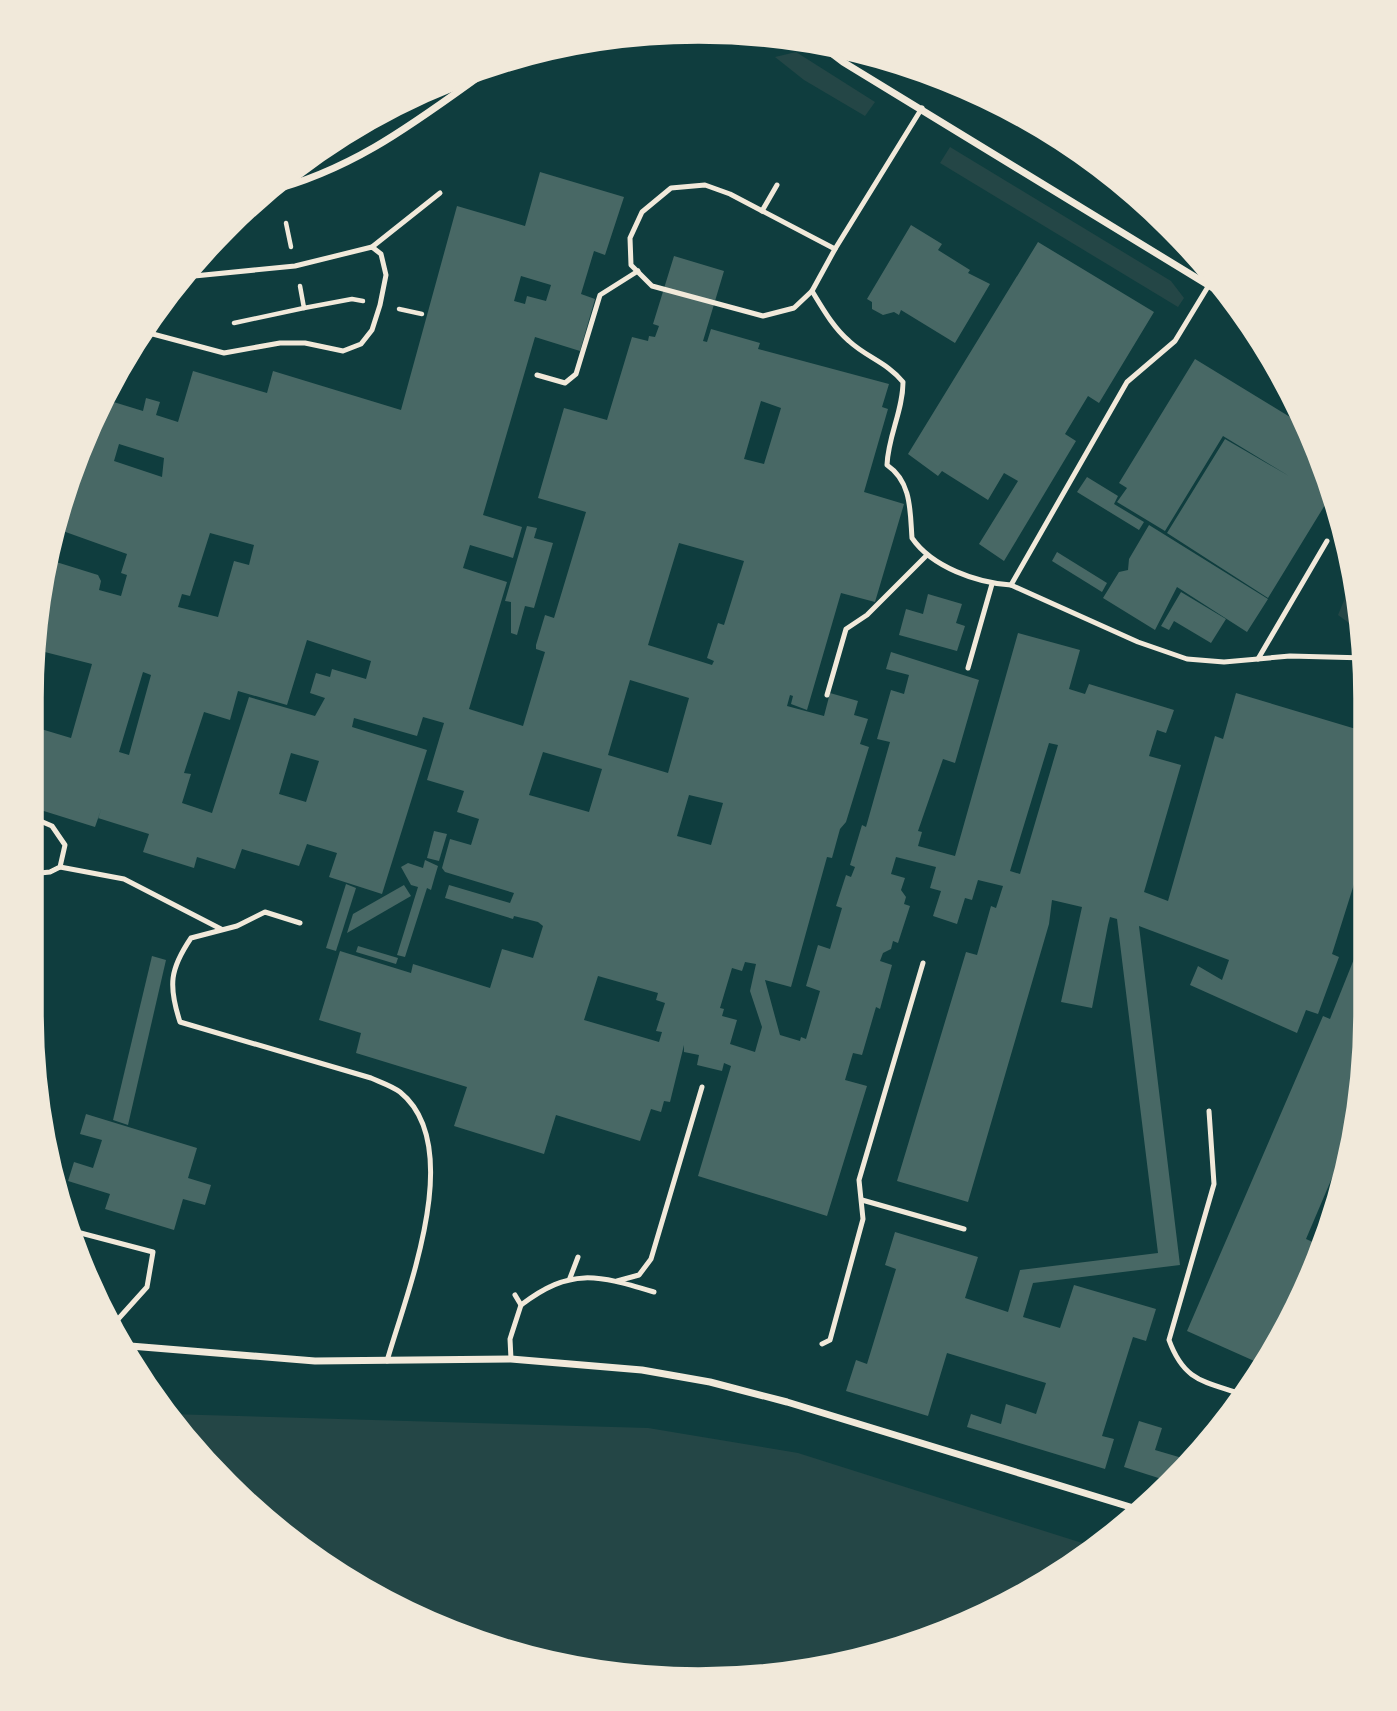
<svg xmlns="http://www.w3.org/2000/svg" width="1397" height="1711" font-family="Arial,sans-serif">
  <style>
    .green { fill: #244646 }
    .building { fill: #486865; fill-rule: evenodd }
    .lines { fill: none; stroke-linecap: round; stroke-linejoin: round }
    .path { stroke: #f1e9da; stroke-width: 4.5 }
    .service { stroke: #f1e9da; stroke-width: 5 }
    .minor { stroke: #f1e9da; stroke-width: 7 }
    .rim { fill: none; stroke: #f1e9da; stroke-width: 3.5 }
  </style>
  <rect width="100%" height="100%" fill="#0f3d3e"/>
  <!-- green -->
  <g class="green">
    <polygon points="796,52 875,102 865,116 804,80 775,57"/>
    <polygon points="950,147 1171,281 1184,298 1178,307 940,163"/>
    <polygon points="1353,579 1359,613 1349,623 1338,615"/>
    <polygon points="168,1414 648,1428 798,1453 1098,1548 994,1612 829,1668 654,1680 483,1646 327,1569 196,1454"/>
  </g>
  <!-- building -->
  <g class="building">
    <path d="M540,172L624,197L605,255L594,251L581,294L595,299L580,351L535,337L483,515L522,527L513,558L470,545L463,568L507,582L469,709L523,726L545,652L536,649V645L545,615L554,618L586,512L538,498L564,408L607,420L632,337L648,341L649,336L655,337L659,326L653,324L674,256L724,271L703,341L707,342L711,329L760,343L758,349L889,384L882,407L888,409L864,492L904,504L875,602L841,593L807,710L791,704L793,696L790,695L787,706L824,716L830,693L858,701L854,715L868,719L860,744L869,747L846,822L840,829L832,858L827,857L791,987L765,980L780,1035L800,1041L801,1037L806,1039L820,991L806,986L818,945L830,949L842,908L836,906L846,875L851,877L855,867L850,865L862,825L866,827L890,742L877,739L891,690L904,694L909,675L886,669L891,652L979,680L955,763L943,759L918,831L922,832L918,846L955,856L1018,633L1080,650L1069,689L1085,694L1089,684L1174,710L1166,733L1157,730L1149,756L1181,765L1144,892L1168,901L1215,736L1223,739L1236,693L1366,732V846L1332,954L1339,957L1318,1014L1306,1010L1297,1033L1190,985L1198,966L1222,980L1229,960L1139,926L1180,1265L1033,1283L1023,1317L1060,1328L1074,1285L1156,1309L1146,1341L1133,1337L1102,1436L1114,1439L1105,1469L967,1427L971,1414L1001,1424L1006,1404L1036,1414L1046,1383L947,1353L928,1416L846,1391L856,1360L867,1364L896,1269L885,1265L895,1232L978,1257L965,1298L1008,1312L1020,1270L1158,1253L1117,919L1110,917L1108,925L1092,1008L1061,1002L1082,907L1052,900L1049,924L968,1202L897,1181L966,952L977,955L991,906L996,908L1003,886L978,880L972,900L965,898L957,924L933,916L941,891L930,888L936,867L896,857L891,874L905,878L901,890L906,897L904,904L910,906L898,943L893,941L891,949L883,953L880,961L892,965L880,1009L876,1007L862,1055L853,1053L845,1080L867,1086L827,1216L698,1176L731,1066L724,1063L722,1071L697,1065L699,1055L684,1052V1045L670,1102L664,1101L661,1112L651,1109L640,1141L556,1115L544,1154L454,1126L467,1087L356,1053L361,1033L319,1020L340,951L411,973L413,964L490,988L502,949L533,958L543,926L538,922L514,916L513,919L445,898L449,885L510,903L514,893L445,872L442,868L450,839L471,845L479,819L457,812L464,791L427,780L444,723L423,717L417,736L354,718L352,727L427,750L382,894L329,877L337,853L307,844L299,866L242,849L235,869L197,857L194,868L143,852L149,834L98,818L102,807L95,827L31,807V726L71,738L92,664L33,649L53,561L98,575L101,581L99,590L121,596L127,575L121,573L127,554L60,530L81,443L107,400L143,411L146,398L160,402L156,415L178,422L193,371L267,393L273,371L401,410L457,206L525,226ZM521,276L551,285L546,301L527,296L525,304L514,301ZM761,401L781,408L764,464L744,459ZM119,444L164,458L162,477L114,461ZM210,533L254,545L249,565L234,561L218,617L178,607L182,594L190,596ZM679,543L744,561L724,625L718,623L707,658L714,661L712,665L648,645ZM307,640L371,661L366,679L332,669L330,677L316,673L310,693L325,698L315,716L249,697L212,813L182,803L191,774L184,773L204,712L230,720L238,691L287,705ZM143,672L151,675L129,755L119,752ZM630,680L689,698L668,773L608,755ZM1049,743L1058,745L1020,874L1010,871ZM543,752L602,769L589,812L529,795ZM291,753L319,761L306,802L279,794ZM689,795L723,803L711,845L677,836ZM745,962L756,964L750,991L762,1027L755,1052L730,1044L737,1020L722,1016L724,1009L720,1008L732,968L742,971ZM598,976L658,993L656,1000L665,1003L656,1031L662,1032L659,1042L584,1020Z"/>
    <polygon points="911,225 942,244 938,250 970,270 968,273 990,284 955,343 901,310 899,315 894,312 883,315 872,309 872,302 867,299"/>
    <polygon points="1038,242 1154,312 1099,403 1088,396 1065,434 1076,441 1004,561 979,544 1018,481 1004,473 988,500 942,471 938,476 908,454"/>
    <polygon points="1195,359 1308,428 1336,504 1328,500 1268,598 1167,533 1225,439 1289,476 1223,436 1165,531 1117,502 1127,488 1119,483"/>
    <polygon points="1087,477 1118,496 1114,504 1144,522 1139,530 1077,492"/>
    <polygon points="1149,525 1268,599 1247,632 1177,587 1155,630 1103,598 1119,572 1128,570 1129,559"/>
    <polygon points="527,526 537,528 534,538 553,543 534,608 525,606 517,635 511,633 511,602 505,601"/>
    <polygon points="1057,552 1107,583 1102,592 1052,561"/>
    <polygon points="1181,592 1226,619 1211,643 1174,621 1169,630 1161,626"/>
    <polygon points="928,594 962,604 956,623 965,626 957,651 899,635 906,609 923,614"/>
    <polygon points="434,831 447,834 439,861 427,858"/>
    <polygon points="425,860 438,866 435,876 431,890 427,888 405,957 397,955 418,887 411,885 401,867 408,863 423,868"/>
    <polygon points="346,884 356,888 336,951 326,948"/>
    <polygon points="404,885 411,896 347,933 353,914"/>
    <polygon points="1366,929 1366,1056 1348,1163 1340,1159 1306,1239 1322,1246 1298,1309 1261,1364 1187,1331 1323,1016 1330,1019"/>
    <polygon points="358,946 398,958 396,964 356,952"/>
    <polygon points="152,956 166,960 128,1125 113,1120"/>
    <polygon points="86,1114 197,1148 188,1178 211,1185 205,1205 183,1199 174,1230 105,1209 110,1194 68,1181 74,1162 93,1168 102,1140 80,1134"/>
    <polygon points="1139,1421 1162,1428 1155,1450 1189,1460 1187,1467 1171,1482 1124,1467"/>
  </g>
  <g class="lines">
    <!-- path -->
    <g class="path">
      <polyline points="286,223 291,247"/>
      <polyline points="300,286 304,308 352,299 363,301"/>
      <polyline points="399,309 422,314"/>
      <polyline points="234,323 304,308"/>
    </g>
    <!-- service -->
    <g class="service">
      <polygon points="705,185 730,194 835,249 812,291 794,308 763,316 652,286 631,265 630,238 642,212 671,188"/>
      <polyline points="762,211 777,185"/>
      <polyline points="372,247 440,193"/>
      <polyline points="835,249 922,108"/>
      <path d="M812,291C823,309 833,327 849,341C866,357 888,363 903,382C903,411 888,436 887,465C912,482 910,512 912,538C932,567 977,583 1011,585L1138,642L1187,659L1224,662L1290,656L1366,658"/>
      <polyline points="149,333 224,353 280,343 305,343 343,351 361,344 372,330 380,305 386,275 381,254 372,247 295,266 184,277"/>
      <polyline points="537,375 565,383 576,374 600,295 638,271"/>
      <polyline points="1011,585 1127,382 1175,341 1209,285"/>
      <polyline points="1258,659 1327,541"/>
      <polyline points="968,668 992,584"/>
      <polyline points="827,695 846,629 867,615 927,555"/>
      <polyline points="60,867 124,879 221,929"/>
      <polyline points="30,874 50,872 60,867 65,845 52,826 31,817"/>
      <path d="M300,923L265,912L237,926L191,938C170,969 168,985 180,1022L371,1078C380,1082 392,1086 400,1092C467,1146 406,1294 387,1361"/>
      <path d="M1209,1111L1214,1184L1169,1340C1184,1381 1203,1381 1241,1394"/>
      <polyline points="862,1200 964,1229"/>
      <polyline points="72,1233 73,1231 153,1252 147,1287 111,1327"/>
      <polyline points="570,1278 578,1257"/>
      <polyline points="617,1281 639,1275 651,1259 702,1087"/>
      <polyline points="515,1295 521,1305"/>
      <polyline points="822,1344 830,1340 863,1219 859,1180 923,963"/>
      <path d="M511,1359L510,1339L521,1305C571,1267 597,1275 654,1292"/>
    </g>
    <!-- minor -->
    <g class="minor">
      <polyline points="818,43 843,62 1236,302"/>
      <path d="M266,192C358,169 422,117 498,63"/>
      <polyline points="118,1345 315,1361 511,1359 642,1370 710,1382 787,1402 1140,1510"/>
    </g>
  </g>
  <!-- crop -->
  <path d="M0 0H1397V1711H0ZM698 42H699A656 656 0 0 1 1355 698V1013A656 656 0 0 1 699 1669H698A656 656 0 0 1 42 1013V698A656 656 0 0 1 698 42Z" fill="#f1e9da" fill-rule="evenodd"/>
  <path class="rim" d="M698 42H699A656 656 0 0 1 1355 698V1013A656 656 0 0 1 699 1669H698A656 656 0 0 1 42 1013V698A656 656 0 0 1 698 42Z"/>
</svg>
